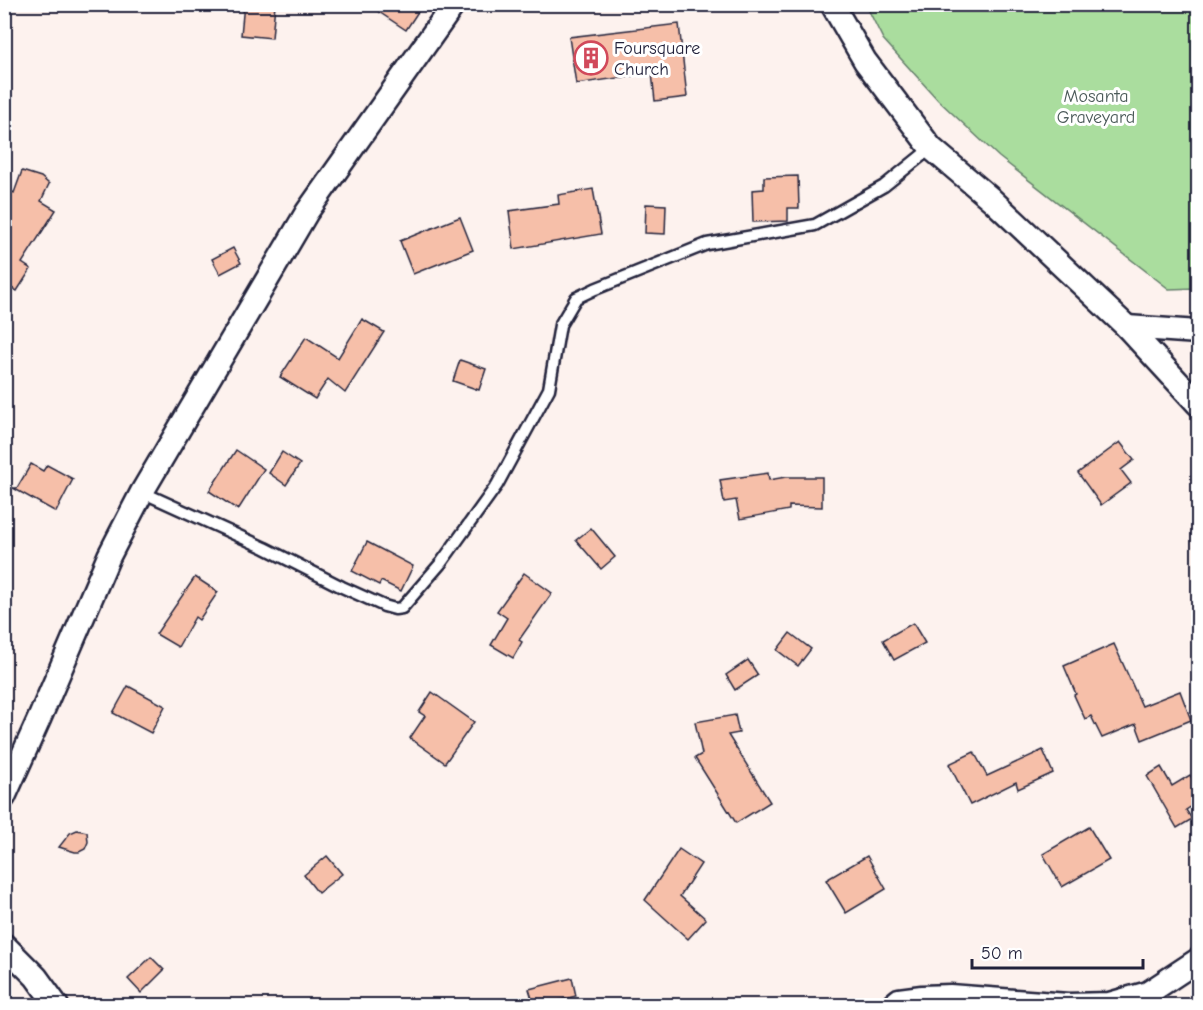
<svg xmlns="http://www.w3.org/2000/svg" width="1203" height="1010" font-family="'Comic Neue',sans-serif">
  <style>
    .green { fill: #aadd9e; stroke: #66806c; stroke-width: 1.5 }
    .building { fill: #f6bfa9; stroke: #22223b; stroke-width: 1.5 }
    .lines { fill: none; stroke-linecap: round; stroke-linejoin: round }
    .lane-casing { stroke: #22223b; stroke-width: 15 }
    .street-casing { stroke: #22223b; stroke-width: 27 }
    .lane { stroke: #fff; stroke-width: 10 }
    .street { stroke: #fff; stroke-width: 22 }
    .labels { text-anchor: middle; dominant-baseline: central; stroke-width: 6; stroke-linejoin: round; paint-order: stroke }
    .poi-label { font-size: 18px; fill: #22223b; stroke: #fff; text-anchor: start }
    .park-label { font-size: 18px; fill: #4b5a59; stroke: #fff }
  </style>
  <rect width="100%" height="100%" fill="#fdf2ee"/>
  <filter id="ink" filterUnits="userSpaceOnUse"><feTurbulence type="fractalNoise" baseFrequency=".0167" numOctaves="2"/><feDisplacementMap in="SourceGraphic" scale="12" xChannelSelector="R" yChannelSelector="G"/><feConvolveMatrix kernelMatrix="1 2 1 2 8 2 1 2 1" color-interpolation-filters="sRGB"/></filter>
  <g filter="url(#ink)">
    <!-- green -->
    <polygon class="green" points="866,5 1198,5 1198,288 1169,289 999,157 938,100 883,39"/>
    <!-- building -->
    <g class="building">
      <polygon points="244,4 275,4 272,38 241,35"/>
      <polygon points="367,4 423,4 406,30"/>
      <polygon points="679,24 687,97 655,101 652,73 576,84 569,37"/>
      <polygon points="22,171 41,177 49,184 41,201 56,210 22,263 31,269 17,291 8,286 4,291 4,187 14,193"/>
      <polygon points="798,176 799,208 788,208 788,221 753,222 752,190 764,189 764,177"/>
      <polygon points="593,189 601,234 514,249 509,211 559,204 558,195"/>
      <polygon points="646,204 666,205 665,234 645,233"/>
      <polygon points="460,217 473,250 413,274 400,241"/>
      <polygon points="233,248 241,263 220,274 212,259"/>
      <polygon points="362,319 384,332 345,393 328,379 315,399 280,377 306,337 338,358"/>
      <polygon points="460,360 486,369 479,390 453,381"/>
      <polygon points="1120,442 1134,460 1121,470 1131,483 1101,505 1078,473"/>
      <polygon points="236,450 264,469 238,510 209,491"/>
      <polygon points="282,452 300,464 286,485 269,473"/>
      <polygon points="31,464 43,471 47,465 73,479 56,512 13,488 17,488"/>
      <polygon points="768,473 769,480 786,477 822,477 822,507 789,506 789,510 740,519 736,500 724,502 720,480"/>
      <polygon points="591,528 615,557 601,569 576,540"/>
      <polygon points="367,542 413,566 401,591 381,581 379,585 352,571"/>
      <polygon points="524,573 552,593 519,640 522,642 513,658 491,645 507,618 497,611"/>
      <polygon points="195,577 218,592 199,620 195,617 178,647 156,634"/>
      <polygon points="913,623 925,643 894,660 883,640"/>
      <polygon points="790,633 811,649 798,666 777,650"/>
      <polygon points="1114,644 1142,706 1180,691 1191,720 1142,740 1136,724 1102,738 1091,716 1085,719 1074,695 1076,694 1064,666"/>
      <polygon points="748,660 758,675 735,690 726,675"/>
      <polygon points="128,686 165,706 151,733 113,713"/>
      <polygon points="432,692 474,722 445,763 410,738 425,716 419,712"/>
      <polygon points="735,715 739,733 728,735 770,802 736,823 695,758 702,754 695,722"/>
      <polygon points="1043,750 1053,773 1018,789 1016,782 970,805 949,764 974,752 987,776"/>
      <polygon points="1161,767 1172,786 1190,775 1198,789 1198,802 1186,810 1192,819 1177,828 1147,776"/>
      <polygon points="1089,827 1109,860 1062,887 1043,854"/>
      <polygon points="77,830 87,832 88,842 85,849 79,852 75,852 59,847 70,833"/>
      <polygon points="679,849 701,864 680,896 706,919 688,939 645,900"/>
      <polygon points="327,856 342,874 318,893 304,875"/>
      <polygon points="867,856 886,889 846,913 826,880"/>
      <polygon points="151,957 164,970 141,993 128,979"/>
      <polygon points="572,978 576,996 542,1005 534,1005 529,989"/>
    </g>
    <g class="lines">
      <defs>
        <polyline id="lane" points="142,492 265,548 342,587 384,606 395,609 402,608 441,563 497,485 549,389 560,325 576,298 595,289 707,244 815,225 884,186 931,148"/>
        <g id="street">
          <polyline points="832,4 865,61 931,148 991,199 1127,327 1198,404"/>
          <polyline points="1127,327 1198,332"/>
          <polyline points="4,797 40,717 109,556 142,492 307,212 454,4"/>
          <polyline points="4,945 36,977 57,1006"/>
          <polyline points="892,1006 899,1000 922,997 950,996 1068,1005 1109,1004 1148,993 1198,960"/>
        </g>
      </defs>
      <!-- lane casing -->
      <use href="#lane" class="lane-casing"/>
      <!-- street casing -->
      <use href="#street" class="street-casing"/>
      <!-- lane -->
      <use href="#lane" class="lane"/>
      <!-- street -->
      <use href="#street" class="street"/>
    </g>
  </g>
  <!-- icons -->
  <defs>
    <symbol id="building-ring" viewBox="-11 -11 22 22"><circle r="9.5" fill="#fff" stroke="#d1495b" stroke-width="1.5"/><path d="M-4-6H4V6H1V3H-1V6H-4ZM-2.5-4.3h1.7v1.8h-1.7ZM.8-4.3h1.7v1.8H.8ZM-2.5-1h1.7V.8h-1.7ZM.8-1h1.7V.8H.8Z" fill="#d1495b"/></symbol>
  </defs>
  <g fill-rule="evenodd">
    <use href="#building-ring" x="572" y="39" width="38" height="38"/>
  </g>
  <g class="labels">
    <!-- poi labels -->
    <g class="poi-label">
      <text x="614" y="48">Foursquare<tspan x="614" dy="21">Church</tspan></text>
    </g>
    <!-- park labels -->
    <g class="park-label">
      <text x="1096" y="96">Mosanta<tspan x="1096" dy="21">Graveyard</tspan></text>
    </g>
  </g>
  <!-- margin -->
  <rect width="1203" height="1010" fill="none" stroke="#fff" stroke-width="24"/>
  <rect x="12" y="12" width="1179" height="986" fill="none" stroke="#22223b" stroke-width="2" filter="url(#ink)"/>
  <!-- scale -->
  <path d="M972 959v9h171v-9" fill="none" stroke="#22223b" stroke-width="3"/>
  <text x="981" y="959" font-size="18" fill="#22223b" stroke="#ffffff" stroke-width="4.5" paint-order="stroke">50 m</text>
</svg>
